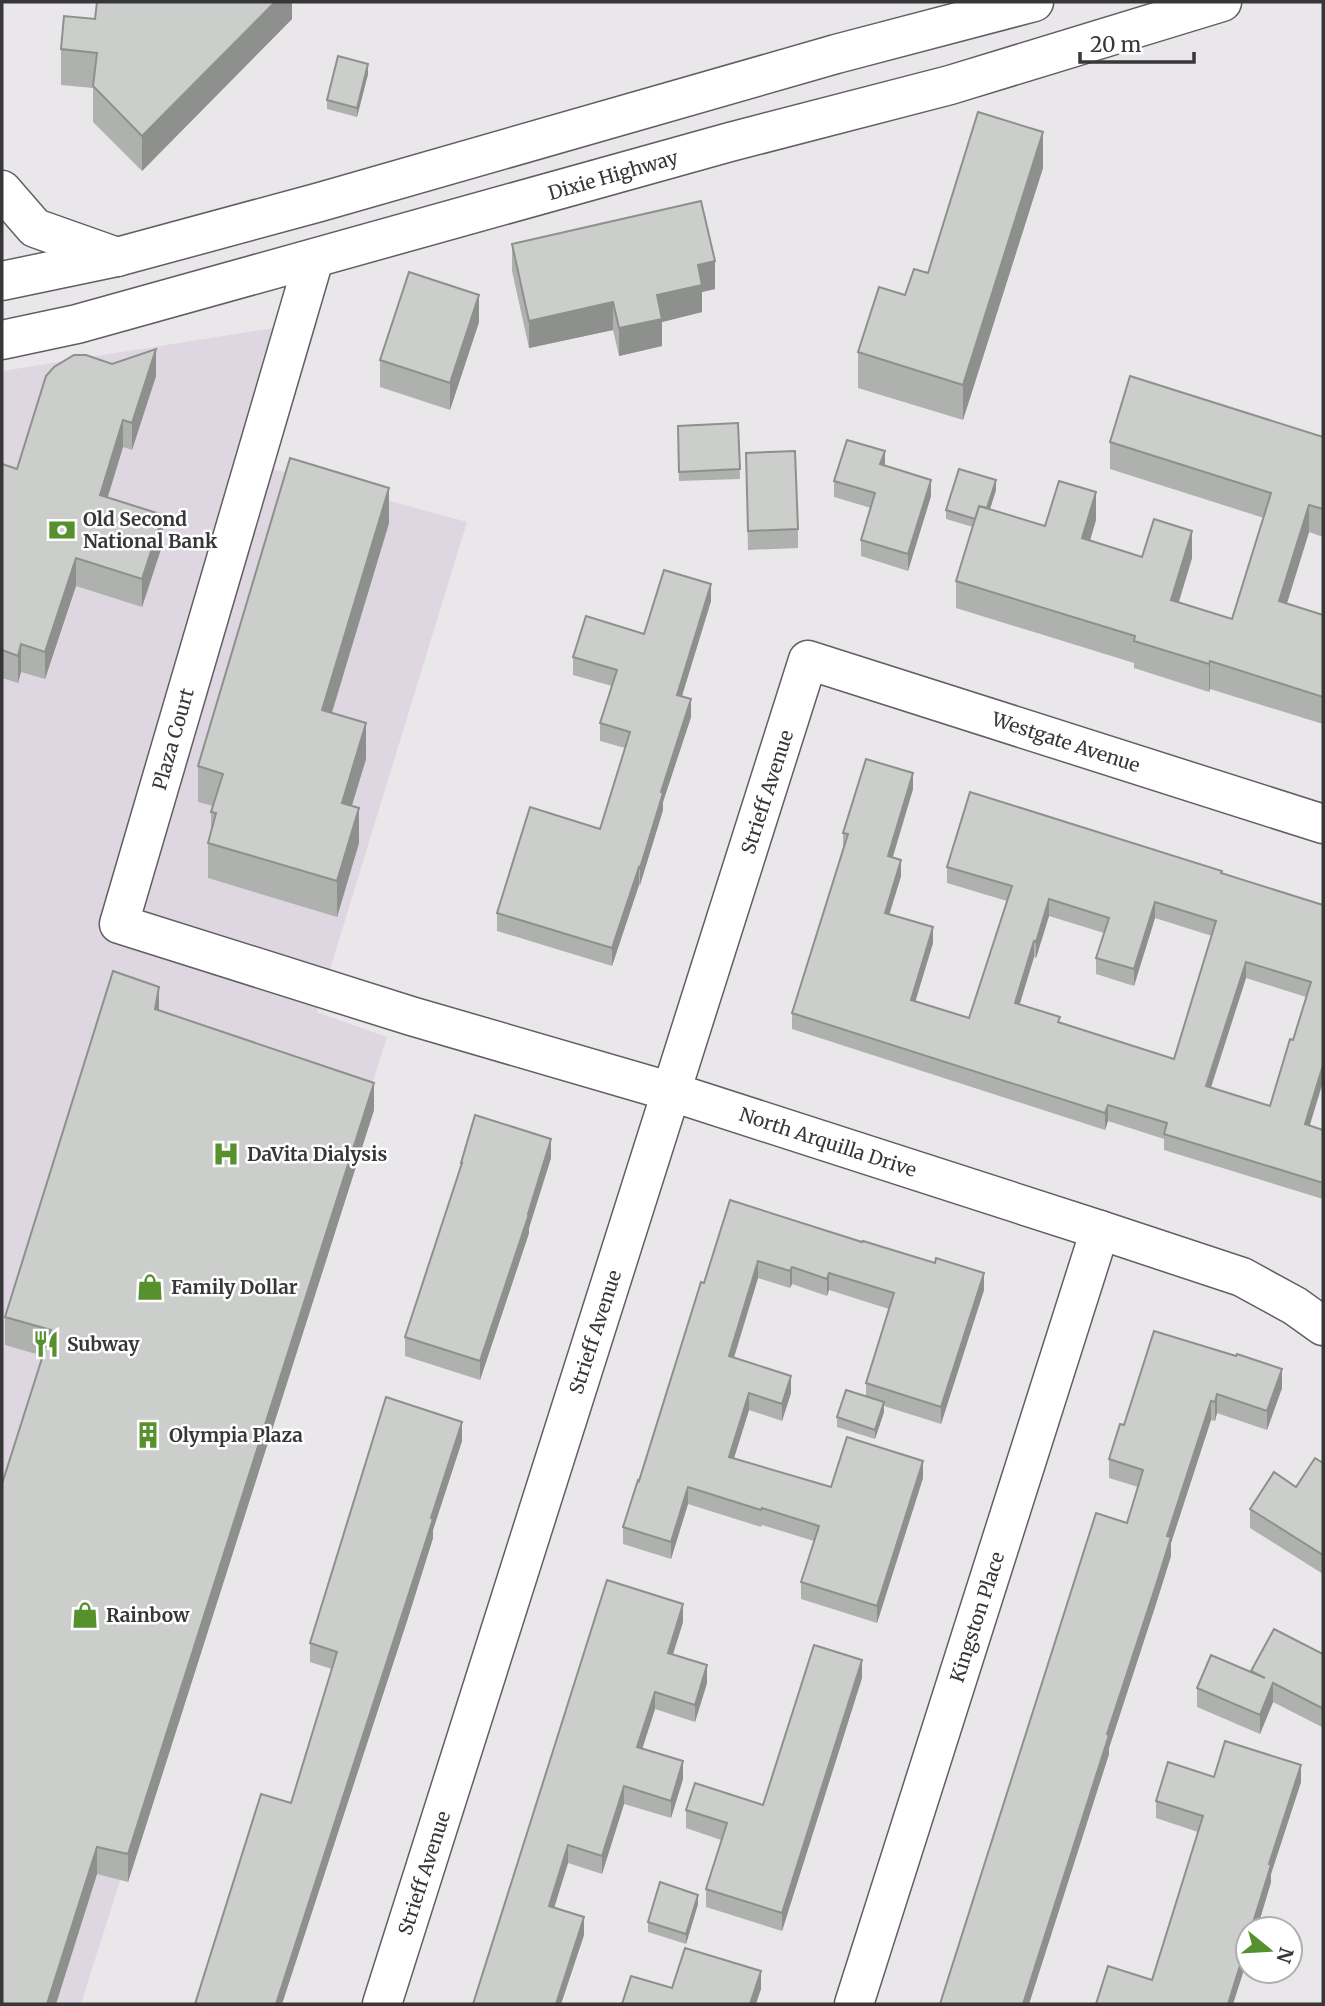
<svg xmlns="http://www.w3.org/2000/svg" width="1325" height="2006" font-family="Merriweather,serif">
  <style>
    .built { fill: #ded7e1 }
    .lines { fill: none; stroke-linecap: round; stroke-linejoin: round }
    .street-casing { stroke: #615f62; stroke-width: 41 }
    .secondary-casing { stroke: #615f62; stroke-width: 41 }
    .street { stroke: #fff; stroke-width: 38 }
    .secondary { stroke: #fff; stroke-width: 38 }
    .wall { fill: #afb1ae; fill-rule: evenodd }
    .shaded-wall { fill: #8e908d }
    .building { fill: #cbceca; stroke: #8e908d; stroke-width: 2; fill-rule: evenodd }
    .labels { text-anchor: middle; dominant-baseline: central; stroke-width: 5; stroke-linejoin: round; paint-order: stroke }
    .street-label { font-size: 19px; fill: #373638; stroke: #fff }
    .poi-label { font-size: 19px; font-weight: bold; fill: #373638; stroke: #fff; text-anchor: start }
  </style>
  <rect width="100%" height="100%" fill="#eae7eb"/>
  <!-- built -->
  <polygon class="built" points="318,321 273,469 467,522 317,1012 387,1037 81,2004 2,2004 2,371"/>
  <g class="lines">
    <defs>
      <g id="street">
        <polyline points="314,259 119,924 411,1016 672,1092 1100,1230 1242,1277 1295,1306 1323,1326"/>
        <polyline points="382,2004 808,660 1323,824"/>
        <polyline points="854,2004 1100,1230"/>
      </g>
      <g id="secondary">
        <polyline points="2,190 35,228 117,257"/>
        <polyline points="2,281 117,257 320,202 836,54 1034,2"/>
        <polyline points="2,340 77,324 730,142 950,85 1222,2"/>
      </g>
    </defs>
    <!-- street casing -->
    <use href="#street" class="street-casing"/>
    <!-- secondary casing -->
    <use href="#secondary" class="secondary-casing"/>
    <!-- street -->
    <use href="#street" class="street"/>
    <!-- secondary -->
    <use href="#secondary" class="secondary"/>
  </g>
  <!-- wall -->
  <g class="wall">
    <polygon points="292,2 292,19 142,171 93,122 93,88 61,85 61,49 95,19"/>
    <polygon points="368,74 357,117 327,109 327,100"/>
    <polygon points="1043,168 963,420 858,388 858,352 928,273"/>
    <polygon points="512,244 715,289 702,292 702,312 662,322 662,346 619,356 613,330 529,348 512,271"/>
    <polygon points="479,322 450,410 380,387 380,360"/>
    <polygon points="112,364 156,376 132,450 123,447 107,498 163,543 142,607 76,586 45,679 21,672 18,683 2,678 2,464 17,469"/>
    <polygon points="738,423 740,479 679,481 678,426"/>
    <polygon points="1323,437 1323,537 1309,532 1287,603 1323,615 1323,724 1210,689 1209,692 1134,668 1134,663 956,608 956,581 973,527 946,519 946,510 996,490 990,509 1045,526 1096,520 1090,541 1142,557 1192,558 1179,602 1232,619 1264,518 1110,469 1110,442"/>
    <polygon points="746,453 798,529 798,548 748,550"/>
    <polygon points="885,465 931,496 908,571 861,556 861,540 871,508 834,497 834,481"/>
    <polygon points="389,523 332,713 366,759 352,805 359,843 337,917 208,878 208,843 211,830 211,812 213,806 198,802 198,766"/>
    <polygon points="711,601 682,696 691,717 663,802 663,810 640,885 639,885 612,966 497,931 497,913 600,829 625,748 600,741 600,723 612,686 573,675 573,657 644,634"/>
    <path d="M913,789L893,857L901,876L889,914L933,943L915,1001L969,1018L1007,901L947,883V867L1222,873L1323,905L1310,1126L1323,1130V1199L1164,1150V1139L1108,1121L1105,1130L792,1029V1013L843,848V833ZM1049,916L1104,933L1096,958V974L1134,986L1155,918L1212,936L1174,1059L1060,1023L1019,1005L1034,957L1036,958ZM1246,978L1306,997L1293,1040L1270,1106L1211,1088Z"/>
    <polygon points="159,1011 374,1110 128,1882 97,1874 56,2004 2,2004 43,1356 5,1345 5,1317"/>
    <polygon points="551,1158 529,1228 529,1233 480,1380 405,1356 405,1337 461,1169 461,1163"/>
    <polygon points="730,1200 984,1290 941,1424 884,1406 884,1412 875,1439 837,1427 837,1417 866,1396 866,1383 889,1309 829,1290 827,1296 792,1284 790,1288 758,1278 734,1358 791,1393 782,1421 749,1410 734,1458 831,1487 923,1478 877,1623 801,1599 801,1582 814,1541 762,1525 761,1527 688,1504 671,1559 623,1544 623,1527 704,1283"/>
    <polygon points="1154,1331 1282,1388 1267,1430 1217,1413 1215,1421 1211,1420 1171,1543 1171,1556 1156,1604 1109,1748 1109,1754 1029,2004 940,2004 1127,1523 1138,1487 1109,1478 1109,1459 1124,1425"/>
    <polygon points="462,1441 433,1530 433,1538 407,1621 282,2004 195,2004 291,1803 332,1669 310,1662 310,1643"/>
    <polygon points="1323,1463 1323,1574 1250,1528 1250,1509 1296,1487"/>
    <polygon points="683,1622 673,1654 707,1683 695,1722 655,1709 642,1749 683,1779 671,1818 624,1804 602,1874 568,1863 554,1908 584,1935 561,2004 473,2004"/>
    <polygon points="1323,1654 1322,1727 1273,1702 1260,1734 1197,1707 1197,1688 1251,1673 1251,1671"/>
    <polygon points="862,1678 782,1931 706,1907 706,1889 721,1840 686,1828 686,1810 763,1805"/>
    <polygon points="1214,1777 1301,1782 1271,1874 1271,1882 1257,1929 1248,1929 1248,1957 1233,2004 1096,2004 1152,1980 1198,1832 1156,1818 1156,1801"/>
    <polygon points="698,1904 686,1944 648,1932 648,1922"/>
  </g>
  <!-- shaded-wall -->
  <g class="shaded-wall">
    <polygon points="275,2 292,2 292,19 142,171 142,136"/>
    <polygon points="368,64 368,74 357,117 357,108"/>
    <polygon points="1043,132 1043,168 963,420 963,385"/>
    <polygon points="715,261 715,289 702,292 702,312 662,322 662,346 619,356 619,328 657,295 698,265"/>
    <polygon points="479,295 479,322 450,410 450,383"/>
    <polygon points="613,302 613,330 529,348 529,321"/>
    <polygon points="156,349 156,376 132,450 132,423"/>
    <polygon points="123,420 123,447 100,523 100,495"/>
    <polygon points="885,451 885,467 880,464"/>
    <polygon points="931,480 931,496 908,571 908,554"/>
    <polygon points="996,480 996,490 983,531 983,521"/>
    <polygon points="389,488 389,523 322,745 322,710"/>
    <polygon points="1096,492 1096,520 1082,566 1082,538"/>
    <polygon points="1309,505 1309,532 1279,629 1279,601"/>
    <polygon points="163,515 163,543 142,607 142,579"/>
    <polygon points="1192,531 1192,558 1171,627 1171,600"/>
    <polygon points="76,558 76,586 45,679 45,652"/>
    <polygon points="711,584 711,601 677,712 677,695"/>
    <polygon points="21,644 21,672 18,683 18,656"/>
    <polygon points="1210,661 1210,689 1209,692 1209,664"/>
    <polygon points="691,699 691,717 663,802 663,810 640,885 640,868 661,792"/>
    <polygon points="366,723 366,759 342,838 342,803"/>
    <polygon points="913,773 913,789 888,872 888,856"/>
    <polygon points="359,808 359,843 337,917 337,881"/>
    <polygon points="901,860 901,876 885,929 885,913"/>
    <polygon points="639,867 639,885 612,966 612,948"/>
    <polygon points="1049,899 1049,916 1036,958 1036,942"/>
    <polygon points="1155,902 1155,918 1134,986 1134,969"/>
    <polygon points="933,927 933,943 911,1016 911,1000"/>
    <polygon points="1034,941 1034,957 1015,1020 1015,1003"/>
    <polygon points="1246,962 1246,978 1206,1102 1206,1086"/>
    <polygon points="159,987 159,1015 155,1009"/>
    <polygon points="1323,1065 1323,1082 1305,1141 1305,1124"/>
    <polygon points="374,1083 374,1110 128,1882 128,1854"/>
    <polygon points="1108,1105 1108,1121 1105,1130 1105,1113"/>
    <polygon points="551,1139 551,1158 529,1228 529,1233 480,1380 480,1361"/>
    <polygon points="758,1261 758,1278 729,1373 729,1356"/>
    <polygon points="792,1267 792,1284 790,1288 790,1271"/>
    <polygon points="829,1273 829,1290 827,1296 827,1279"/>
    <polygon points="984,1273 984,1290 941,1424 941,1407"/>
    <polygon points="1282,1369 1282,1388 1267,1430 1267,1411"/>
    <polygon points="791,1376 791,1393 782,1421 782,1404"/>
    <polygon points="749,1393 749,1410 729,1474 729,1457"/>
    <polygon points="1217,1394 1217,1413 1215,1421 1215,1402"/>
    <polygon points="1211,1401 1211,1420 1171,1543 1171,1556 1156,1604 1109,1748 1109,1754 1029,2004 1023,2004 1167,1536"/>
    <polygon points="884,1402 884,1412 875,1439 875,1430"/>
    <polygon points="462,1422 462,1441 433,1530 433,1538 407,1621 282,2004 276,2004"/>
    <polygon points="923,1461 923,1478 877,1623 877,1606"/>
    <polygon points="688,1487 688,1504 671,1559 671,1542"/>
    <polygon points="683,1604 683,1622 668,1670 668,1653"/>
    <polygon points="862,1660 862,1678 782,1931 782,1913"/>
    <polygon points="707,1665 707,1683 695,1722 695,1705"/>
    <polygon points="1273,1683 1273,1702 1260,1734 1260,1715"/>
    <polygon points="655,1692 655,1709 637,1765 637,1747"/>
    <polygon points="1323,1705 1323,1724 1322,1727 1322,1708"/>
    <polygon points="683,1761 683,1779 671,1818 671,1801"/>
    <polygon points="1301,1765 1301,1782 1271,1874 1271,1882 1257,1929 1251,1929 1269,1864"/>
    <polygon points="624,1786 624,1804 602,1874 602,1856"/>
    <polygon points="568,1845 568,1863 549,1924 549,1906"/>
    <polygon points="97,1847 97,1874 56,2004 47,2004"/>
    <polygon points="698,1895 698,1904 686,1944 686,1934"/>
    <polygon points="584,1917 584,1935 561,2004 556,2004"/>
    <polygon points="1248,1940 1248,1957 1233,2004 1228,2004"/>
    <polygon points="761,1971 761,1989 756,2004 750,2004"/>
  </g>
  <!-- building -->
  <g class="building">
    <polygon points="97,2 275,2 142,136 93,86 97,53 61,49 64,16 95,19"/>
    <polygon points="338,56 368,64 357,108 327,100"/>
    <polygon points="978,112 1043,132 963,385 858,352 879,287 905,295 914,269 928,273"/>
    <polygon points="701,201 715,261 698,265 702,285 657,295 662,319 619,328 613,302 529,321 512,244"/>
    <polygon points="409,272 479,295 450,383 380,360"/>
    <polygon points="156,349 132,423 123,420 100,495 163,515 142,579 76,558 45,652 21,644 18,656 2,650 2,464 17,469 46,376 54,367 74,355 86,355 112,364"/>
    <polygon points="1130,376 1323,437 1323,509 1309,505 1279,601 1323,615 1323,697 1210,661 1209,664 1134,641 1135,636 956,581 979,506 1045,526 1059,481 1096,492 1082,538 1142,557 1154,519 1192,531 1171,600 1232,619 1271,493 1110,442"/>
    <polygon points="738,423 740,469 679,472 678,426"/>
    <polygon points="847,440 885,451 880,464 931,480 908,554 861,540 875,493 834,481"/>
    <polygon points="795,451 798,529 748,531 746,453"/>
    <polygon points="290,458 389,488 322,710 366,723 342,803 359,808 337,881 208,843 216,813 211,812 223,774 198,766"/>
    <polygon points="959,469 996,480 987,508 979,506 975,519 946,510"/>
    <polygon points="664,570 711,584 677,695 691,699 661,792 663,793 640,868 639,867 612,948 497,913 530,807 600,829 630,732 600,723 617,670 573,657 586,616 644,634"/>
    <path d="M866,759L913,773L888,856L901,860L885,913L933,927L911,1000L969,1018L1012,886L947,867L970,792L1222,871L1221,873L1323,905V1065L1305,1124L1323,1130V1183L1164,1134L1167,1123L1108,1105L1105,1113L792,1013L848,834L843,833ZM1049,899L1109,918L1096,958L1134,969L1155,902L1216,921L1174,1059L1058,1022L1060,1017L1015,1003L1034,941L1036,942ZM1246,962L1311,982L1293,1040L1290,1039L1270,1106L1206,1086Z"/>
    <polygon points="113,971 159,987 155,1009 374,1083 128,1854 97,1847 47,2004 2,2004 2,1484 51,1330 5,1317"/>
    <polygon points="475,1115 551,1139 528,1214 529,1214 480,1361 405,1337 462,1163 461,1163"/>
    <polygon points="730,1200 862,1242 863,1241 935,1263 936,1258 984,1273 941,1407 866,1383 894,1293 829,1273 827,1279 792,1267 790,1271 758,1261 729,1356 791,1376 782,1404 749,1393 729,1457 831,1487 847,1437 923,1461 877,1606 801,1582 819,1526 762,1508 761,1510 688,1487 671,1542 623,1527 638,1480 639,1481 701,1282 704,1283"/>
    <polygon points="1154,1331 1236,1356 1237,1354 1282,1369 1267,1411 1217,1394 1215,1402 1211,1401 1167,1536 1171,1537 1156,1585 1107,1734 1109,1735 1023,2004 940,2004 1096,1513 1127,1523 1143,1470 1109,1459 1120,1424 1124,1425"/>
    <polygon points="846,1390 884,1402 875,1430 837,1417"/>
    <polygon points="386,1397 462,1422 431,1518 433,1519 276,2004 195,2004 261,1794 291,1803 337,1652 310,1643"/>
    <polygon points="1315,1458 1323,1463 1323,1555 1250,1509 1274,1472 1296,1487"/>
    <polygon points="607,1580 683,1604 668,1653 707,1665 695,1705 655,1692 637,1747 683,1761 671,1801 624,1786 602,1856 568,1845 549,1906 584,1917 556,2004 473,2004"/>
    <polygon points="1274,1629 1323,1654 1323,1705 1322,1708 1273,1683 1260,1715 1197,1688 1211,1655 1265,1678 1251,1671"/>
    <polygon points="814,1645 862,1660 782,1913 706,1889 727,1823 686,1810 695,1783 763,1805"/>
    <polygon points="1225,1741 1301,1765 1269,1864 1271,1865 1251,1929 1248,1929 1248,1940 1228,2004 1096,2004 1108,1966 1152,1980 1203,1816 1156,1801 1168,1762 1214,1777"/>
    <polygon points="660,1882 698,1895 686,1934 648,1922"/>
    <polygon points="685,1948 761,1971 750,2004 622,2004 631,1976 672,1988"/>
  </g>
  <!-- icons -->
  <defs>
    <symbol id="bank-bare" viewBox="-9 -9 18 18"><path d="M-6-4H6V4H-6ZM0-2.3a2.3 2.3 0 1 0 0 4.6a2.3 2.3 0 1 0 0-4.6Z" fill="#57912e" stroke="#fff" stroke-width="2.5" paint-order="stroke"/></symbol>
    <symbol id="hospital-bare" viewBox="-9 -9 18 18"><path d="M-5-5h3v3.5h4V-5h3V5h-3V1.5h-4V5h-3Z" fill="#57912e" stroke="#fff" stroke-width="2.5" paint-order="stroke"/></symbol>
    <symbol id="shop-bare" viewBox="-9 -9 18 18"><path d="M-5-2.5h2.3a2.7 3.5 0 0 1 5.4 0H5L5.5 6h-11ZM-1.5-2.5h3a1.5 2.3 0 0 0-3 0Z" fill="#57912e" stroke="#fff" stroke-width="2.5" paint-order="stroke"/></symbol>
    <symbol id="restaurant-bare" viewBox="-9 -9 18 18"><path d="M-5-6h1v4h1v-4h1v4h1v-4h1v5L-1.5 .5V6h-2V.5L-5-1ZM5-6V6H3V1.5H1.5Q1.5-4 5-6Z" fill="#57912e" stroke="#fff" stroke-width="2.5" paint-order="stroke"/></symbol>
    <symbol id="building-bare" viewBox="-9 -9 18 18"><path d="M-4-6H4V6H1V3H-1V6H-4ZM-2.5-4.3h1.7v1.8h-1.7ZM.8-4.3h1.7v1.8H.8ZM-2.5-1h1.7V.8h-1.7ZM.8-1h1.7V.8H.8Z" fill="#57912e" stroke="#fff" stroke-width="2.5" paint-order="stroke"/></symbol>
  </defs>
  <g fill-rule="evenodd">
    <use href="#bank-bare" x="43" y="511" width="38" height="38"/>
    <use href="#hospital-bare" x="207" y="1135" width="38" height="38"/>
    <use href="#shop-bare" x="131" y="1268" width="38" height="38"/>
    <use href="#restaurant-bare" x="27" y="1325" width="38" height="38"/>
    <use href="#building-bare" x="129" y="1416" width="38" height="38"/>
    <use href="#shop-bare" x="66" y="1596" width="38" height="38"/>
  </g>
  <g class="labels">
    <!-- street labels -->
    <g class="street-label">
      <text transform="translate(613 175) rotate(-16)">Dixie Highway</text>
      <text transform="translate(173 739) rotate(-74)">Plaza Court</text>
      <text transform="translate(1066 742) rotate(18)">Westgate Avenue</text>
      <text transform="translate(767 792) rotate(-72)">Strieff Avenue</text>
      <text transform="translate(828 1142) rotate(18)">North Arquilla Drive</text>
      <text transform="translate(595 1332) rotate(-72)">Strieff Avenue</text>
      <text transform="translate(977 1617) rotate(-72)">Kingston Place</text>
      <text transform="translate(424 1873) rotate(-72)">Strieff Avenue</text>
    </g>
    <!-- poi labels -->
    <g class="poi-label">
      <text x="83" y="519">Old Second<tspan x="83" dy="22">National Bank</tspan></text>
      <text x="247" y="1154">DaVita Dialysis</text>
      <text x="171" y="1287">Family Dollar</text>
      <text x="67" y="1344">Subway</text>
      <text x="169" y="1435">Olympia Plaza</text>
      <text x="106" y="1615">Rainbow</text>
    </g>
  </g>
  <!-- border -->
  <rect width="1325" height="2006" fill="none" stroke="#373638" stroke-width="7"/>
  <!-- north arrow -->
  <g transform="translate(1269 1950) rotate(108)"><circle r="33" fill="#ffffff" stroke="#afafaf" stroke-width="2"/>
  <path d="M0-5L12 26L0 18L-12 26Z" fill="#57912e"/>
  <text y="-10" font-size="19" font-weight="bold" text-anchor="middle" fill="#373638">N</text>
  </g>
  <!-- scale -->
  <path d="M1080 52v10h114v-10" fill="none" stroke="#373638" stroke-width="3.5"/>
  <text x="1090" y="52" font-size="21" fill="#373638" stroke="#ffffff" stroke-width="5" paint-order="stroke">20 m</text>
</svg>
